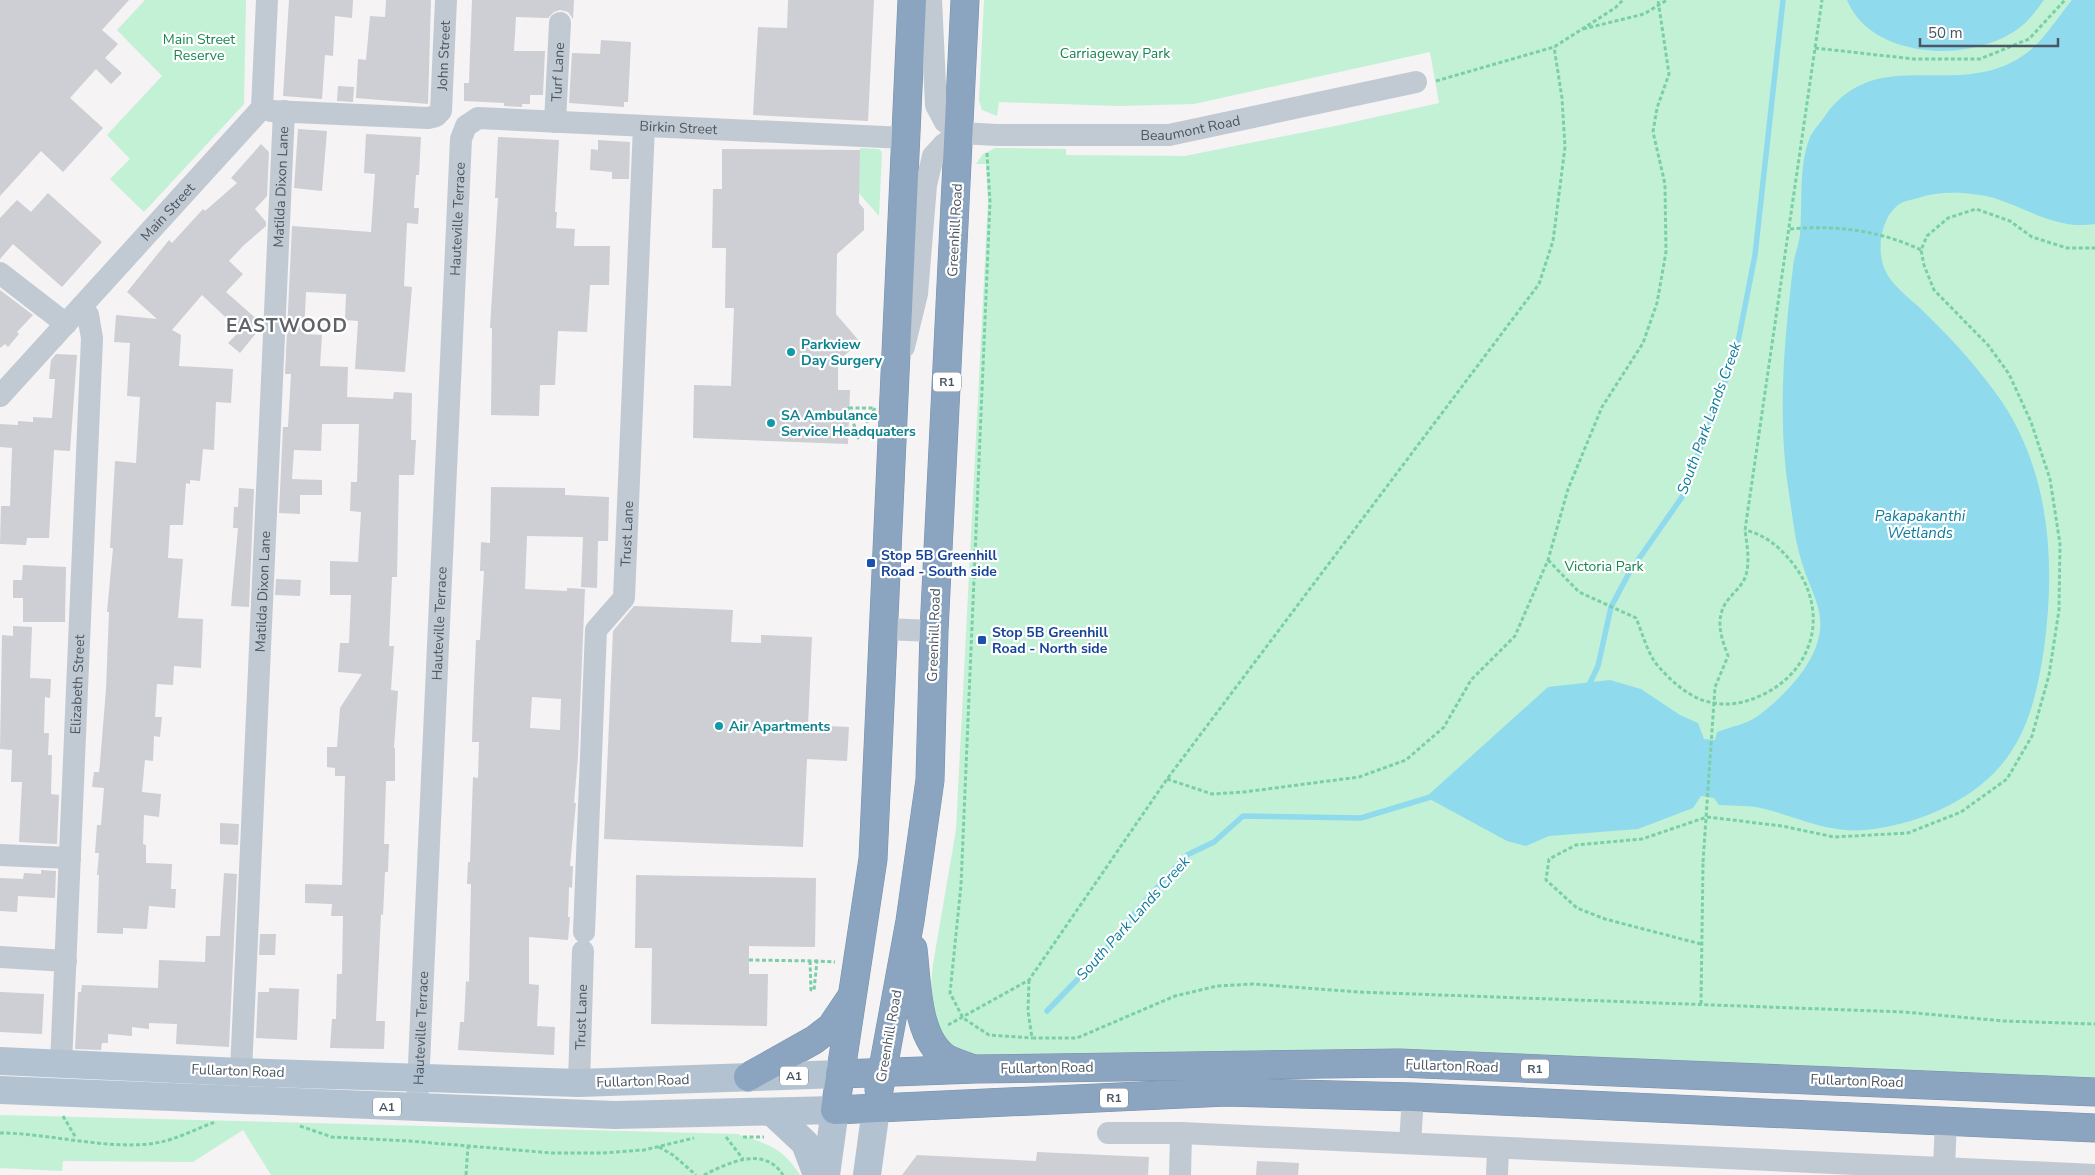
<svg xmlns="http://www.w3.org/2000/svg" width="2095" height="1175" font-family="'Nunito Sans',sans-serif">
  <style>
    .green { fill: #c3f1d5 }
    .water { fill: #90daee }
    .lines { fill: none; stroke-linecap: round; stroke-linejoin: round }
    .stream { stroke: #90daee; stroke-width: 5.5 }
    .building { fill: #cdcfd5; fill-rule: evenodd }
    .highway-casing { stroke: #7690ad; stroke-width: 29 }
    .path { stroke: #7ad0a6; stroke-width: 3; stroke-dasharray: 4 2.5; stroke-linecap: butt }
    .minor { stroke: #c1cad2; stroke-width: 22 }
    .major { stroke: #b3c2d1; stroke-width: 28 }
    .highway { stroke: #8ba5c1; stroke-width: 28 }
    .culture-dot { fill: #0f9aa8; stroke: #fff; stroke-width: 2 }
    .transit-dot { fill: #1a4fb4; stroke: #fff; stroke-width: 2 }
    .labels { text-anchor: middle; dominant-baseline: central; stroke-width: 4.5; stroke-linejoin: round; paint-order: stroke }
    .shield { fill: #fff; stroke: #808990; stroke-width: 1 }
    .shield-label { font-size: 12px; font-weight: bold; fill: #4a5661 }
    .park-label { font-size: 14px; fill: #17864f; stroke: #fff }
    .street-label { font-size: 14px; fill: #4a5661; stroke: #fff }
    .culture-label { font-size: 14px; font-weight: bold; fill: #0d838f; stroke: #fff; text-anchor: start }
    .transit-label { font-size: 14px; font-weight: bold; fill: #164399; stroke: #fff; text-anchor: start }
    .water-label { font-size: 15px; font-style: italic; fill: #0c7c9b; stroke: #fff }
    .district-label { font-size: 19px; font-weight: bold; letter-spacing: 1px; fill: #5f6368; stroke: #fff }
  </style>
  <rect width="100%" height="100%" fill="#f5f3f3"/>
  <!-- green -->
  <g class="green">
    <polygon points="145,0 246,0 244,104 144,212 110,179 130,159 107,135 162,76 117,30"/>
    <polygon points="984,0 2095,0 2095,1078 1398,1049 970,1056 944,1042 932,1019 930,995 933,964 956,830 988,201 986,164 976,164 983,154 995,148 1066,149 1066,155 1185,156 1340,125 1439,103 1430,52 1194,104 1118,106 999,102 997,116 982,110 979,101"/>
    <polygon points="860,148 879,149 882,152 879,216 858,192"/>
    <path d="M0,1115L737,1134C767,1144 782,1147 800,1175H271L243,1130L193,1162L63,1161L62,1171L0,1168Z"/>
  </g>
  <!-- water -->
  <g class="water">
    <path d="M1847,0H2044C2038,8 2032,17 2024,24C1979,64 1872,62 1847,0Z"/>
    <path d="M2072,0H2095V224C2059,230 2030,210 1997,199C1973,192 1942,190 1918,198C1911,200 1902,201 1897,206C1879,221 1876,255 1887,274C1895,288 1912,300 1923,311C1949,336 1974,363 1995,392C2050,466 2056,561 2044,649C2037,695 2027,740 1993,774C1961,806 1910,826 1865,830C1828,833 1799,818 1765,809C1751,805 1734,806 1719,805L1714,798L1701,796L1693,808L1638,829L1549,836L1526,846L1507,841L1426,797L1548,687L1610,680L1641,689L1680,715L1698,723L1704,739L1715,740L1717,732C1730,727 1747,724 1758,716C1782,698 1813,667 1819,636C1825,611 1810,589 1803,566C1795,543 1793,518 1789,494C1777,418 1784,343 1793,267C1794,255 1799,245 1800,234C1803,201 1798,168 1810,137C1814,129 1822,121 1827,113C1878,46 1951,97 2016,60C2041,46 2054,22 2072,0Z"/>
  </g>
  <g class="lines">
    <!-- stream -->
    <g class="stream">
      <polyline points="1587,689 1598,666 1611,607 1629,573 1682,497 1736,352 1755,255 1783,0"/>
      <polyline points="1047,1011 1103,953 1145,901 1187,855 1214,842 1243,816 1361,818 1434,796"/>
    </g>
  </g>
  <!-- building -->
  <g class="building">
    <polygon points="0,0 129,0 102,30 118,44 105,58 122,73 111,84 96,69 70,98 103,128 63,172 41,151 0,196"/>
    <polygon points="289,0 353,0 352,18 335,16 333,56 325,55 322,99 283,96"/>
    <polygon points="386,0 431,0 428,104 356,98 358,59 366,60 370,16 385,17"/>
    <polygon points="472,0 574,0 573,19 568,12 560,10 554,12 548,18 516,17 514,51 545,51 543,95 530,95 530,104 522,104 522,107 504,106 504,103 464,101 464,83 469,83"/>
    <polygon points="788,0 874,0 868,121 753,115 758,27 787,28"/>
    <polygon points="601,40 631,42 628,102 624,102 624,107 569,103 572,53 600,54"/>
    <polygon points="338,86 354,87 353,102 337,101"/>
    <polygon points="298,129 327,131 322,191 294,188"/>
    <polygon points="366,134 421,137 419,175 416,175 414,208 419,208 418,224 407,223 404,286 412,287 405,372 355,369 358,321 345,320 346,294 306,292 304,334 322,335 320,366 348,367 347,397 393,399 394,392 412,393 411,440 416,440 414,475 399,475 397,577 392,577 389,646 394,646 391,690 398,691 394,748 395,748 395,781 386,781 384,844 389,844 388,872 385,872 383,915 381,914 376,1021 385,1021 384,1049 330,1048 332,1019 336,1019 337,974 342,974 343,916 331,916 332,904 305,903 305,884 342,885 345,776 335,776 335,768 327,767 327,747 337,747 340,708 362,674 338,672 340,643 349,643 351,595 330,595 330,561 358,562 361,512 350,511 351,482 357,482 359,424 322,424 321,451 294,450 292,479 322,480 322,495 300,495 300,514 279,513 283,427 288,427 291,374 285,374 292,226 371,232 375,174 364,173"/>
    <polygon points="498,137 559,140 555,212 557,212 556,228 575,229 574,246 610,246 609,285 590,285 587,332 558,331 555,385 540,385 539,416 491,415 492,328 490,328 498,198 495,198"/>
    <polygon points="598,140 630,142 629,179 612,179 612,172 590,170 591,149 598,150"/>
    <polygon points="261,144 269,152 267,196 255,209 266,222 266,226 243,246 229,261 243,274 226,292 261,323 261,327 240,353 228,343 240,331 202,295 172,330 181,335 179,366 233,369 231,403 216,402 214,450 203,449 200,481 190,480 190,484 186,483 183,525 170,525 168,558 183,559 178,618 203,619 201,668 174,666 173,685 157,684 155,717 162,717 160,737 154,736 153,761 145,760 142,792 161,794 159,817 144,815 143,844 146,845 146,863 172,864 171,889 176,889 175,908 149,906 147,929 123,928 123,934 97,933 99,875 97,875 99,853 95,853 97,825 101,825 104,788 92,787 94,772 99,772 100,763 106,689 109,612 107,612 113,548 110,548 115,461 136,463 140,397 127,396 130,343 114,342 116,315 157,319 127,292 169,240 172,243 203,209 205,211 237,183 231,178"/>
    <polygon points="722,149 860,150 859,203 864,209 864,230 837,254 836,314 860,342 838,361 838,390 850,390 848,444 693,438 694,385 731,386 734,308 725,308 726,248 712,248 713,189 722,189"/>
    <polygon points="48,193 102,242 62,287 13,244 0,259 0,218 17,200 31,212"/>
    <polygon points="0,290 33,315 17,332 19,334 8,347 5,344 0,348"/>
    <polygon points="56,354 77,355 70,451 54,450 49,538 27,538 26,545 0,544 1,506 10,506 12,448 0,447 0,424 18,425 18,421 33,422 33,417 52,418 55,379 49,379 51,360"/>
    <path d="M491,487L565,488V495L609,497L608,541H598L597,588L581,587L583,537L527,536L525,589L567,591V588L585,589L578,757L574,803H576L570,866H573L572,888L569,887L568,917H570L568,940L529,937V984L539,985L537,1026L555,1027L554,1055L458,1050L460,1022H464L466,981L469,982L471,884H467L468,862H470L473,777L478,778L479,742H472L473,709L476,640H480L484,571H480L481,542L490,543ZM532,697L561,699L560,730L530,728Z"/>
    <polygon points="239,488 254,489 249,607 231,606 238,528 233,528 234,507 238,507"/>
    <polygon points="23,565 66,567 65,622 23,622 23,598 13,598 13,580 22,580"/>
    <polygon points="276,579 301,580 300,596 275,595"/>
    <polygon points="634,606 733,610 731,642 761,643 761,635 812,637 808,725 849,727 847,761 807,759 803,847 604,839 613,631"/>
    <polygon points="13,626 32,627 30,678 51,679 50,698 45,697 44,733 49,733 48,755 52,755 51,794 59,795 57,844 19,842 22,782 11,782 12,750 0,749 2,635 13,636"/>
    <polygon points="220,823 239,824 238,845 220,844"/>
    <polygon points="41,870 56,871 55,898 18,896 17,912 0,911 0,878 23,879 24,873 41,874"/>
    <polygon points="224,873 237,874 229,1047 176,1044 177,1024 149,1023 149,1029 132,1027 132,1036 108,1034 108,1043 102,1043 101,1050 75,1049 78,992 81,992 82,985 158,988 159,960 205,962 206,936 220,936"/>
    <polygon points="636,875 816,878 815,947 749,946 749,974 768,974 767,1026 651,1024 652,948 635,948"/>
    <polygon points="260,934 276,934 275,955 259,955"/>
    <polygon points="269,988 299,989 297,1040 256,1038 258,992 269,992"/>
    <polygon points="0,992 44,994 42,1034 0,1032"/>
    <polygon points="1037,1152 1149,1157 1148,1175 902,1175 917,1155 1036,1161"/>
    <polygon points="1257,1161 1299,1163 1298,1175 1256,1175"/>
  </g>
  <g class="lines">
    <defs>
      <g id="highway">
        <polyline points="912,0 873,859 835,1110 1226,1092 1413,1097 2095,1128"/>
        <path d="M913,949C917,981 916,1038 946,1058C953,1062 963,1065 971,1068"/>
        <polyline points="840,1074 975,1069 1399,1063 2095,1092"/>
        <polyline points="748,1077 814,1040 831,1027 850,999"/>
        <polyline points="879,1090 910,921 930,780 934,631 965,0"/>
      </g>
    </defs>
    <!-- highway casing -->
    <use href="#highway" class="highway-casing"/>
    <!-- path -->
    <g class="path">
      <polyline points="1583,29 1644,14 1667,0"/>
      <polyline points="1815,48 1914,59 1980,59 2029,39 2065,0"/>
      <polyline points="1436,81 1554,47 1615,8 1623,0"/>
      <polyline points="987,153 990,202 961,885 950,993 963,1018 989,1035 1032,1038"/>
      <path d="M1790,229C1836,225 1879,230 1921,250"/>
      <polygon points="849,408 875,408 858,438"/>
      <path d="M1548,560L1579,592L1636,618C1642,632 1648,655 1658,666C1673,683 1692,700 1714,703C1732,706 1747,702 1762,695C1815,670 1829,611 1794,565C1781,548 1766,535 1745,530"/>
      <polyline points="1167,779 1212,794 1244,792 1359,777 1406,760 1444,727 1471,680 1515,636 1548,560 1568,489 1602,407 1643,343 1657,303 1666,252 1665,184 1653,132 1657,108 1669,74 1658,0"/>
      <path d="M1703,862L1715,687L1728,656C1722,639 1715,622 1725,604C1730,596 1739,589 1744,580C1751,565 1747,546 1745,530L1822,0"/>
      <polyline points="1701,944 1605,919 1577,908 1546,880 1549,859 1576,845 1642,839 1707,817 1782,826 1834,837 1908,833 1961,812 2007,779 2032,736 2049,675 2059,610 2060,544 2050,479 2031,422 2009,374 1988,345 1934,290 1924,265 1921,250 1927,236 1948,218 1976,209 2010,221 2032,237 2067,248 2095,248"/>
      <polyline points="749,960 817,961"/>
      <polyline points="810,961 811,990 814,990 817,961 835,962"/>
      <polyline points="1029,980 1028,1011 1032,1038 1077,1038 1175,996 1217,986 1253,984 1359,992 1904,1012 2004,1021 2095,1024"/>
      <polyline points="1701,1004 1703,862"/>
      <polyline points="948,1025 1029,980 1167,779 1539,284 1553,241 1565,147 1562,98 1554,47"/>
      <polyline points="63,1116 76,1138"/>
      <polyline points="300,1126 332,1137 409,1141 552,1153 602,1153 644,1150 694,1138"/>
      <path d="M0,1133C50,1133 114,1152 161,1142C179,1138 198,1128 215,1122"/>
      <polyline points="726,1137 743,1159"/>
      <polyline points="743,1137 764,1137"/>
      <polyline points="659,1147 673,1155 696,1175"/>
      <polyline points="466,1175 468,1146"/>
      <path d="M704,1175C728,1163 764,1145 783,1175"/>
    </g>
    <!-- minor -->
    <g class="minor">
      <polyline points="931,0 936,105 945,122 960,133"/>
      <path id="s1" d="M271,111L428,118L436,116L441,111L446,0"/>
      <path id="s2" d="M555,122L560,23"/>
      <path id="s3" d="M960,133L997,135H1169L1416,82"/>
      <polyline points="0,273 66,324"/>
      <polyline points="904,347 917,294 926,185 933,156 944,144 960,133"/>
      <path id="s4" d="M0,396L262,108L267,0"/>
      <polyline points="884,629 934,631"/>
      <polyline points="0,855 70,858"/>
      <path id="s5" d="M584,932L596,630L624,598L644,126"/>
      <polyline points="0,957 66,961"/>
      <path id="s6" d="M61,1064L92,338L88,315L82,306"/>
      <path id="s7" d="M241,1072L284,111"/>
      <path id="s8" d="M579,1083L583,951"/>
      <path id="s9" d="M417,1108L461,139L466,126L478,118L905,138"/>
      <polyline points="1108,1133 1181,1133 2095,1175"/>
      <polyline points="1410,1143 1413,1097"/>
      <polyline points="1944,1167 1946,1121"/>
      <polyline points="1180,1175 1181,1133"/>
      <polyline points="1497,1175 1498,1148"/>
    </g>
    <!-- major -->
    <g class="major">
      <polyline points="0,1061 241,1072 579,1083 840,1074"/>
      <polyline points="0,1090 615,1115 835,1110 826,1175"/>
      <polyline points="773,1113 805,1143 817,1175"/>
      <polyline points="867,1175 876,1109"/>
    </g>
    <!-- highway -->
    <use href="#highway" class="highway"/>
  </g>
  <!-- markers -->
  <g class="culture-dot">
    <circle cx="791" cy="352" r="5"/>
    <circle cx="771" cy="423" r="5"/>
    <circle cx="719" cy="726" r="5"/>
  </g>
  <g class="transit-dot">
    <rect x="866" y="558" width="10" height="10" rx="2.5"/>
    <rect x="977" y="635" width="10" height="10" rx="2.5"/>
  </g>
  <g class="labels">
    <!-- shield labels -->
    <g class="shield">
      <rect x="933" y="372.5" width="28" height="19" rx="4"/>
      <rect x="1521" y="1059.5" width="28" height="19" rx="4"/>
      <rect x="780" y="1066.5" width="28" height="19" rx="4"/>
      <rect x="1100" y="1088.5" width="28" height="19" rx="4"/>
      <rect x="373" y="1097.5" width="28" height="19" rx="4"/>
    </g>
    <g class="shield-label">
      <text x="947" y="382">R1</text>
      <text x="1535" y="1069">R1</text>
      <text x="794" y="1076">A1</text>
      <text x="1114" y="1098">R1</text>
      <text x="387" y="1107">A1</text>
    </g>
    <!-- park labels -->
    <g class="park-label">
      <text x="199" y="39">Main Street<tspan x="199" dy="16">Reserve</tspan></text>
      <text x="1115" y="53">Carriageway Park</text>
      <text x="1604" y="566">Victoria Park</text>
    </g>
    <!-- street labels -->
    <g class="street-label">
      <text stroke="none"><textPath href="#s1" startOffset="228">John Street</textPath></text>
      <text stroke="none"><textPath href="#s2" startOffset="50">Turf Lane</textPath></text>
      <text stroke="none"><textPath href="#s3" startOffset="231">Beaumont Road</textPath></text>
      <text stroke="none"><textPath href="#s9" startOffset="1199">Birkin Street</textPath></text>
      <text stroke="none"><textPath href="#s7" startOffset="886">Matilda Dixon Lane</textPath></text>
      <text stroke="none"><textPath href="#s4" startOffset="249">Main Street</textPath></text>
      <text stroke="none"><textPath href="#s9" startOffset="890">Hauteville Terrace</textPath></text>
      <text transform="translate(955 230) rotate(-87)">Greenhill Road</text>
      <text stroke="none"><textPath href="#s5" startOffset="409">Trust Lane</textPath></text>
      <text stroke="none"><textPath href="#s7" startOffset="481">Matilda Dixon Lane</textPath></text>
      <text stroke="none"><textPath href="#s9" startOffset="485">Hauteville Terrace</textPath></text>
      <text transform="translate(934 635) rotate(-88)">Greenhill Road</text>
      <text stroke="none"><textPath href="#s6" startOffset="380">Elizabeth Street</textPath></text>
      <text stroke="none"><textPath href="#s8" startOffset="66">Trust Lane</textPath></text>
      <text stroke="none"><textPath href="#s9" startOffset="80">Hauteville Terrace</textPath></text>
      <text transform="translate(889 1036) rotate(-80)">Greenhill Road</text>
      <text transform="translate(1452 1066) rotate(2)">Fullarton Road</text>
      <text transform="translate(1047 1068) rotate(-1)">Fullarton Road</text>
      <text transform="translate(238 1071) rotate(2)">Fullarton Road</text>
      <text transform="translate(643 1081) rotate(-2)">Fullarton Road</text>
      <text transform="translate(1857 1081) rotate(2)">Fullarton Road</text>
    </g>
    <!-- culture labels -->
    <g class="culture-label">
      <text x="801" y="344">Parkview<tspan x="801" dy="16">Day Surgery</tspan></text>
      <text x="781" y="415">SA Ambulance<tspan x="781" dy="16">Service Headquaters</tspan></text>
      <text x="729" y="726">Air Apartments</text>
    </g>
    <!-- transit labels -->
    <g class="transit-label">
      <text x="881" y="555">Stop 5B Greenhill<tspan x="881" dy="16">Road - South side</tspan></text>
      <text x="992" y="632">Stop 5B Greenhill<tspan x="992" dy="16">Road - North side</tspan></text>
    </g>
    <!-- water labels -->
    <g class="water-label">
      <text transform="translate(1709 418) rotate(-70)">South Park Lands Creek</text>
      <text x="1920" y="516">Pakapakanthi<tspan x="1920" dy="17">Wetlands</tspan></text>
      <text transform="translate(1133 918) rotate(-48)">South Park Lands Creek</text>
    </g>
    <!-- district labels -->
    <g class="district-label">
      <text x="287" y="326">EASTWOOD</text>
    </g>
  </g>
  <!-- scale -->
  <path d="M1920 38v8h138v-8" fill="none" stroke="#4a5661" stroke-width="2.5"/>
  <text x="1928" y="38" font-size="15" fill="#4a5661" stroke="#ffffff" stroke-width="4" paint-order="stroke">50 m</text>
</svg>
